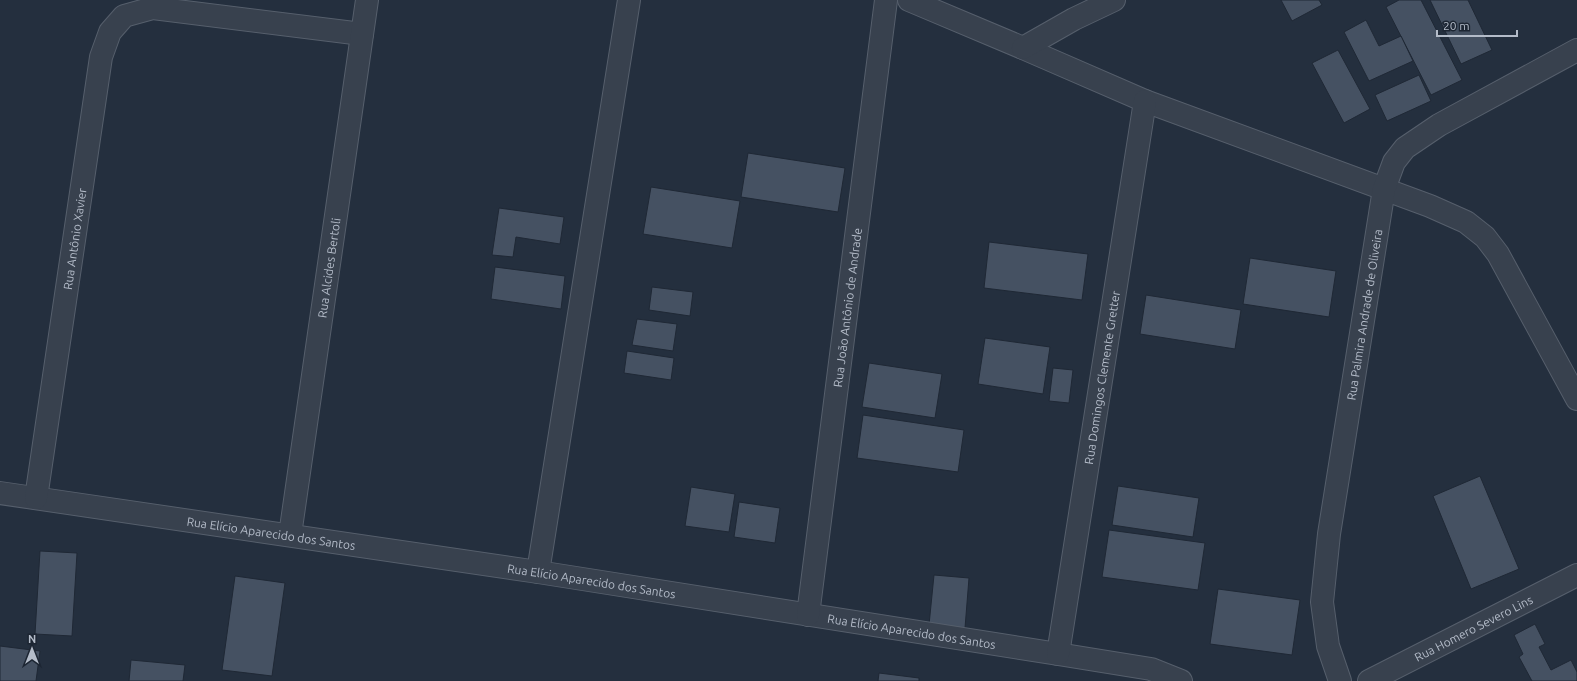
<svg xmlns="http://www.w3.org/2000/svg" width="1577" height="681" font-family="Ubuntu,sans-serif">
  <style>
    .building { fill: #455162; stroke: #1f2835 }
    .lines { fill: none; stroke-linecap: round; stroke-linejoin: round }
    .minor-casing { stroke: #565f6c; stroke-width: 24 }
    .minor { stroke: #38414e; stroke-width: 22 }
    .labels { text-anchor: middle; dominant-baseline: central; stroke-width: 3; stroke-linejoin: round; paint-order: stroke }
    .street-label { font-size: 12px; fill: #b4bcc9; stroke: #1d2633 }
  </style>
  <rect width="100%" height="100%" fill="#242f3e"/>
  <!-- building -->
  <g class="building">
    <polygon points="1281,0 1319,0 1322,5 1292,21"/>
    <polygon points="1399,0 1421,0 1462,80 1431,95 1386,7"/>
    <polygon points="1430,0 1468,0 1492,50 1461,64"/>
    <polygon points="1366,20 1379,46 1401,36 1413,61 1369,81 1344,32"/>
    <polygon points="1338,50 1370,109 1344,123 1312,63"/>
    <polygon points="1419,75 1431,101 1387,121 1375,95"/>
    <polygon points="748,153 845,168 838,212 741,197"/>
    <polygon points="651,187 740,201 732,248 643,234"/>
    <polygon points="499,208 564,217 560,244 516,237 513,257 492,255"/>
    <polygon points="989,242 1088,254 1082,300 984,288"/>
    <polygon points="1250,258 1336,271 1329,317 1243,304"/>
    <polygon points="495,267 565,276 561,309 491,299"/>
    <polygon points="652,287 693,292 690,316 649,310"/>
    <polygon points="1146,295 1241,310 1235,349 1140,334"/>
    <polygon points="637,319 677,324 673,351 632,345"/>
    <polygon points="985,338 1050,347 1043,394 978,384"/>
    <polygon points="627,351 674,358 671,380 624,373"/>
    <polygon points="869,363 942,374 935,418 862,407"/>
    <polygon points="1053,368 1073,370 1069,403 1049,401"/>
    <polygon points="863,415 964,430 958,472 857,458"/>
    <polygon points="1480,476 1519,569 1471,589 1433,496"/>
    <polygon points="1118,486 1199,498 1193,537 1112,525"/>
    <polygon points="691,487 735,494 729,532 685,526"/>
    <polygon points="739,502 780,508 775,543 734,537"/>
    <polygon points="1109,530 1205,543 1198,590 1102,577"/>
    <polygon points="40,551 77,553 72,636 35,634"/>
    <polygon points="934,575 969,578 965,628 929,625"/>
    <polygon points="235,576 285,583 272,676 222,670"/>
    <polygon points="1218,589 1300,600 1292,655 1210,644"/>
    <polygon points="1535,624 1545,644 1539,647 1551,670 1571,660 1577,672 1577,681 1532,681 1519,657 1523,654 1514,635"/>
    <polygon points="0,646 40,651 36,681 0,681"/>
    <polygon points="131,660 185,665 183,681 129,681"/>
    <polygon points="879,673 919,678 919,681 878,681"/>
  </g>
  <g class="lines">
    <defs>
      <g id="minor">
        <polyline points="909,0 1023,48 1145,101 1430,206 1466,222 1485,237 1498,254 1577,399"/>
        <polyline points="1023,48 1074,19 1114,0"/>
        <path id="s1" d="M0,493L538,572L1058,654L1151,669L1181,681"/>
        <path id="s2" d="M36,498L101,57L110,32L124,16L153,8L362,34"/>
        <path id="s3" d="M290,535L367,0"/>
        <polyline points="538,572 629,0"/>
        <path id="s4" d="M808,615L886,0"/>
        <path id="s5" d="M1058,654L1145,101"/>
        <path id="s6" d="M1340,681L1328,646L1322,602L1329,534L1384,189L1394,162L1405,148L1439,125L1577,50"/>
        <path id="s7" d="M1369,681L1577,575"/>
      </g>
    </defs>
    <!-- minor casing -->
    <use href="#minor" class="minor-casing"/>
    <!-- minor -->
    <use href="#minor" class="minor"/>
  </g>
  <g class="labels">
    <!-- street labels -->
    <g class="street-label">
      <text stroke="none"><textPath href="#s2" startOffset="262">Rua Antônio Xavier</textPath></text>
      <text stroke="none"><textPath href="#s3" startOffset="270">Rua Alcides Bertoli</textPath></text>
      <text stroke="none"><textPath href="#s4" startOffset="310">Rua João Antônio de Andrade</textPath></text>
      <text stroke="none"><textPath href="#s6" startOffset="372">Rua Palmira Andrade de Oliveira</textPath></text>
      <text stroke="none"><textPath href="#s5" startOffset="280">Rua Domingos Clemente Gretter</textPath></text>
      <text stroke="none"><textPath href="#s1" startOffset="274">Rua Elício Aparecido dos Santos</textPath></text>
      <text stroke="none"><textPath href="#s1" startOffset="598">Rua Elício Aparecido dos Santos</textPath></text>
      <text stroke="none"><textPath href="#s7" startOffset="117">Rua Homero Severo Lins</textPath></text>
      <text stroke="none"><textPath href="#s1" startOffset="922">Rua Elício Aparecido dos Santos</textPath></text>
    </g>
  </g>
  <!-- north arrow -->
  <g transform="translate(32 649)" stroke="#1d2633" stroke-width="3" paint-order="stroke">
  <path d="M0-3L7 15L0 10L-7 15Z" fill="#b4bcc9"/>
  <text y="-6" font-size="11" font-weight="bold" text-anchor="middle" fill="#b4bcc9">N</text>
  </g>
  <!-- scale -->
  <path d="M1437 30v6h80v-6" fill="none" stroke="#b4bcc9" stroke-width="2"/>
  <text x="1443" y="30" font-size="12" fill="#b4bcc9" stroke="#1d2633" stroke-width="3" paint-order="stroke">20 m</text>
</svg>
